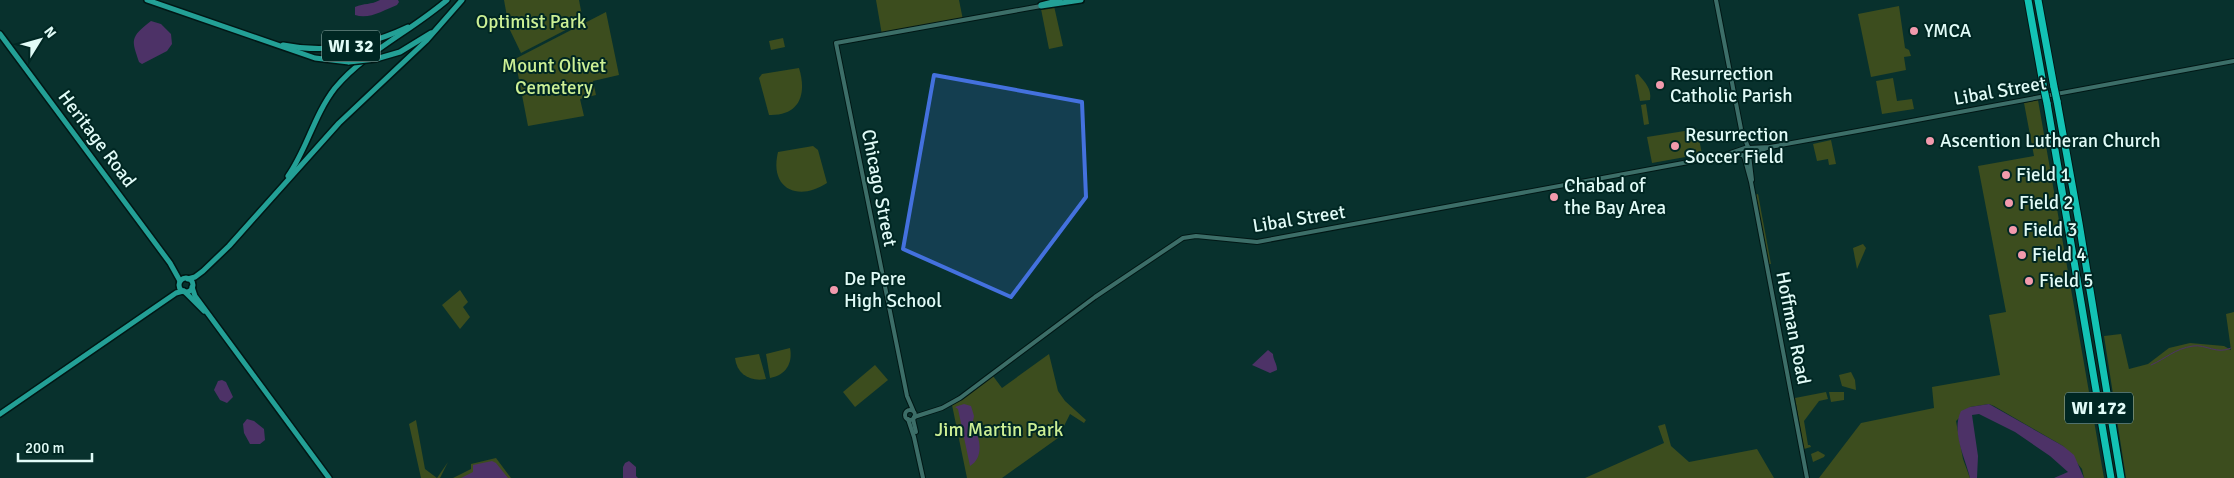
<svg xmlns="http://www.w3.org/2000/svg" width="2234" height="478" font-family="Signika,sans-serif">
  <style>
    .green { fill: #3c4d1e }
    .water { fill: #4d3267 }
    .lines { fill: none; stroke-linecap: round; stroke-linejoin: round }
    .stream { stroke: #4d3267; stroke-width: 1 }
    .minor-casing { stroke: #001715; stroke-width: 6 }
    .major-casing { stroke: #001715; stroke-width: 8 }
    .highway-casing { stroke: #001715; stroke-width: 9 }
    .minor { stroke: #3c6e68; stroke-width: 4 }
    .major { stroke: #23a096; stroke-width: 5 }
    .highway { stroke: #13c2b4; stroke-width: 7 }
    .major-bridge-casing { stroke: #001715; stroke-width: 8; stroke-linecap: butt }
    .highway-bridge-casing { stroke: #001715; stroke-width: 9; stroke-linecap: butt }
    .major-bridge { stroke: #23a096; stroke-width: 5 }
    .highway-bridge { stroke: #13c2b4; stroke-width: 7 }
    .marked { fill: #4471de; fill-opacity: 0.2; stroke: #4471de; stroke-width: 4; stroke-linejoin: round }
    .poi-dot { fill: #f29aad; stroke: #002723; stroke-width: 2 }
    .labels { text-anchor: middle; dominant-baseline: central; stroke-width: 4; stroke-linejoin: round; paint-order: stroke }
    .shield { fill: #002723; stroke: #9ebbb7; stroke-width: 1 }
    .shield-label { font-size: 18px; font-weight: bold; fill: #e1fbf7 }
    .park-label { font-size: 19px; fill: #cdf095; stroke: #002723 }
    .poi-label { font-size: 19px; fill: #e1fbf7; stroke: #002723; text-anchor: start }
    .street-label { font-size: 19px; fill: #e1fbf7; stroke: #002723 }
  </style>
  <rect width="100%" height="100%" fill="#08312d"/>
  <!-- green -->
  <g class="green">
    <polygon points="504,0 579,0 583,21 521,53 509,28"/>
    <polygon points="876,0 959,0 963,20 882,35"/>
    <polygon points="1054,6 1063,46 1049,49 1041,9"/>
    <polygon points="1899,6 1905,48 1909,50 1911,56 1904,57 1906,70 1871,77 1858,14"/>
    <polygon points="606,12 619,75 593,81 596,95 580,99 584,116 528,126 515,59"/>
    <polygon points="783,38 785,47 771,50 769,41"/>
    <path d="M799,68C807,94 800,116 769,115L759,78L762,74Z"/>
    <path d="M1638,74C1645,82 1652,89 1650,100L1640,101L1635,75Z"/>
    <polygon points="1893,78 1897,101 1912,99 1914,109 1882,114 1876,81"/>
    <polygon points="2038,100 2104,478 2084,478 2082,469 2063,446 1994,406 1989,404 1970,407 1956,421 1963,459 1970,478 1819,478 1861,423 1934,408 1932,387 2000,375 1989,315 2006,312 1978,166 2034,156 2024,103"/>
    <polygon points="1646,104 1649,124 1644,125 1641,105"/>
    <polygon points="1697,129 1702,154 1652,163 1647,137"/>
    <polygon points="1831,140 1836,164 1829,165 1828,159 1817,161 1813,144"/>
    <path d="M813,146L818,150L827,183C798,202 769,189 778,152Z"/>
    <polygon points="1758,194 1771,264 1769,264 1755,195"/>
    <polygon points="1863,244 1866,248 1857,269 1853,248"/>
    <polygon points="460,290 468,302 463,307 470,317 460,329 442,305"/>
    <polygon points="2234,312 2234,478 2126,478 2104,336 2121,334 2129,369 2148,364 2169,348 2190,343 2224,346 2231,350 2226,314"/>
    <path d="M790,348C793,363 786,375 770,378L766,354Z"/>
    <path d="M759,354L766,379C751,382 737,375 735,358Z"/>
    <polygon points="1049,354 1058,391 1065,401 1086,420 1084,423 1070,414 1058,438 1002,478 967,478 952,405 993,376 1002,388"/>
    <polygon points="875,365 888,380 855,407 843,392"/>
    <polygon points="1851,372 1855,380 1856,390 1842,386 1839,375"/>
    <polygon points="1826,392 1828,399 1819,401 1804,421 1808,445 1810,445 1811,447 1804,449 1795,398"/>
    <polygon points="1829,392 1844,392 1844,400 1831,402"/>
    <polygon points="416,420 425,469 437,478 448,462 440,478 421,478 409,424"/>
    <polygon points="1665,424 1671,446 1689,462 1757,449 1774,478 1585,478 1664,443 1658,426"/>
    <polygon points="1818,451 1825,455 1824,457 1813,462 1811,454"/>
    <polygon points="496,458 511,478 453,478 471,469 471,464"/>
  </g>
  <!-- water -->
  <g class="water">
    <path d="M380,0H398L399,2L397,5C384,10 369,20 355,15V7C364,3 371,5 380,0Z"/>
    <path d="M151,21L161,24L171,34L172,44L167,51L142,64L139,62C132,40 129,38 151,21Z"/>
    <path d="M1268,350L1273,354C1273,360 1277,363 1277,370L1270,373L1252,365Z"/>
    <polygon points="222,380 226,382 233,397 227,403 220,400 214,390 218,381"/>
    <path d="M964,404L971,406L974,416L972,426C981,437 984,458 970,466L958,409L955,407Z"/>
    <path d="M1989,404L2063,446L2074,455L2084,478H2054L2068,472L2050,456L2015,432L1979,414L1972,415L1978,456L1977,478H1970C1965,457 1951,432 1961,411L1970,407Z"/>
    <polygon points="247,419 254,421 264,429 265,440 260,444 250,444 244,433 243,424"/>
    <polygon points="492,461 496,463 508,478 461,478 473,472 473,465"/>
    <polygon points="629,461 636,467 636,476 638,478 623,478 623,467 625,463"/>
  </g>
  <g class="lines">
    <!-- stream -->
    <path class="stream" d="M2151,365C2167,358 2174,349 2193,346C2206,344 2217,355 2231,348"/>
    <defs>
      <g id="minor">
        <polyline points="1716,0 1741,129 1748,147"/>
        <polyline points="1749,148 1770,147 1863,130 2234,61"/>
        <polyline points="1749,155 1752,180"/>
        <polyline points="1722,156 1748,147"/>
        <polyline points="1744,156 1751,182 1807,478"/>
        <polyline points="913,410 907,396 836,43 1041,6"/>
        <circle cx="910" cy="415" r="5"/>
        <polyline points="914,417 942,408 960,398 1095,297 1183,238 1196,236 1257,242 1721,156 1737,154 1746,156 1770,147"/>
        <polyline points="908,419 914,437 923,478"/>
        <polyline points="913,419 916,432"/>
      </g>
      <g id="major">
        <polyline points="147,0 315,58 349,62"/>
        <polyline points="1041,5 1060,0"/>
        <polyline points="1041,6 1081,0"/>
        <polyline points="0,34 170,263 180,281"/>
        <path d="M283,45C327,54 368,46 408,27"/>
        <polyline points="376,59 400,52 431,33"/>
        <path d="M288,176C307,149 314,115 335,88C365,52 411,31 447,0"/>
        <circle cx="186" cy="285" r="7"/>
        <polyline points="188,279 195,277 203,271 229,246 339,123 426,41 462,0"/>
        <polyline points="192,287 195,296 329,478"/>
        <polyline points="184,291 204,311"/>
        <polyline points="0,414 176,293 183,291"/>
      </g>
      <g id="highway">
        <polyline points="2028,0 2044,89"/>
        <polyline points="2038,0 2054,87"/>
        <polyline points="2057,101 2079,223 2121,478"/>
        <polyline points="2047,103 2111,478"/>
      </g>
    </defs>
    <!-- minor casing -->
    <use href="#minor" class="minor-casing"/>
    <!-- major casing -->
    <use href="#major" class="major-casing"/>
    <!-- highway casing -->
    <use href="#highway" class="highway-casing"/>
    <!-- minor -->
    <use href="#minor" class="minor"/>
    <!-- major -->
    <use href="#major" class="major"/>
    <!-- highway -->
    <use href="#highway" class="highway"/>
    <defs>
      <polyline id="major-bridge" points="349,62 376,59"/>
      <g id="highway-bridge">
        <polyline points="2054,87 2057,101"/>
        <polyline points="2044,89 2047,103"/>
      </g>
    </defs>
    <!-- major-bridge casing -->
    <use href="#major-bridge" class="major-bridge-casing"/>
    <!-- highway-bridge casing -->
    <use href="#highway-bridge" class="highway-bridge-casing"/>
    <!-- major-bridge -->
    <use href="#major-bridge" class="major-bridge"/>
    <!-- highway-bridge -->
    <use href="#highway-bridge" class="highway-bridge"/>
  </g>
  <!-- marked area -->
  <path class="marked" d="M934,75L1082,102L1086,197L1011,297L903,249Z"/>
  <!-- markers -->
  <g class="poi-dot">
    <circle cx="1914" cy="31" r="5"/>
    <circle cx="1660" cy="85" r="5"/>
    <circle cx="1930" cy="141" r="5"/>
    <circle cx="1675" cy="146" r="5"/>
    <circle cx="2006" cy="175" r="5"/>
    <circle cx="1554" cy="197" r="5"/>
    <circle cx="2009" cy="203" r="5"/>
    <circle cx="2013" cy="230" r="5"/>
    <circle cx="2022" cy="255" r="5"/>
    <circle cx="2029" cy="281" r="5"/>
    <circle cx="834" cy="290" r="5"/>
  </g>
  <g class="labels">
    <!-- shield labels -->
    <g class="shield">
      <rect x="322" y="30.5" width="58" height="31" rx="4"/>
      <rect x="2065" y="392.5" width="68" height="31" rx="4"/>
    </g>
    <g class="shield-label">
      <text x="351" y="46">WI 32</text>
      <text x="2099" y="408">WI 172</text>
    </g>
    <!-- park labels -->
    <g class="park-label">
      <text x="531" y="22">Optimist Park</text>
      <text x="554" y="66">Mount Olivet<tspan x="554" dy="22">Cemetery</tspan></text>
      <text x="999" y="430">Jim Martin Park</text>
    </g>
    <!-- poi labels -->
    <g class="poi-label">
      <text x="1924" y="31">YMCA</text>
      <text x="1670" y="74">Resurrection<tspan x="1670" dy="22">Catholic Parish</tspan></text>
      <text x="1685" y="135">Resurrection<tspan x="1685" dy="22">Soccer Field</tspan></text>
      <text x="1940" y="141">Ascention Lutheran Church</text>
      <text x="2016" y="175">Field 1</text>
      <text x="1564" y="186">Chabad of<tspan x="1564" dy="22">the Bay Area</tspan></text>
      <text x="2019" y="203">Field 2</text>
      <text x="2023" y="230">Field 3</text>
      <text x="2032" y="255">Field 4</text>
      <text x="844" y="279">De Pere<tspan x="844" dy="22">High School</tspan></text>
      <text x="2039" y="281">Field 5</text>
    </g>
    <!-- street labels -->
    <g class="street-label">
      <text transform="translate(2000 91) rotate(-10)">Libal Street</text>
      <text transform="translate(97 139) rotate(53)">Heritage Road</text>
      <text transform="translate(879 188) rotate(79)">Chicago Street</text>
      <text transform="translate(1299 219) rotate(-9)">Libal Street</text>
      <text transform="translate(1793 328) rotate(79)">Hoffman Road</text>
    </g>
  </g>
  <!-- north arrow -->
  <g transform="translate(40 40) rotate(53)" stroke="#002723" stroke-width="4" paint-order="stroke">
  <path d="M0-4L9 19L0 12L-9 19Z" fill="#e1fbf7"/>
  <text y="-8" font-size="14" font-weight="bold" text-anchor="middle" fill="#e1fbf7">N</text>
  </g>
  <!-- scale -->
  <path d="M18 453v8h74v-8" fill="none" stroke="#e1fbf7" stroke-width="2.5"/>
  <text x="25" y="453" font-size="15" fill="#e1fbf7" stroke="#002723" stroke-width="4" paint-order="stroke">200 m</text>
</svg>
